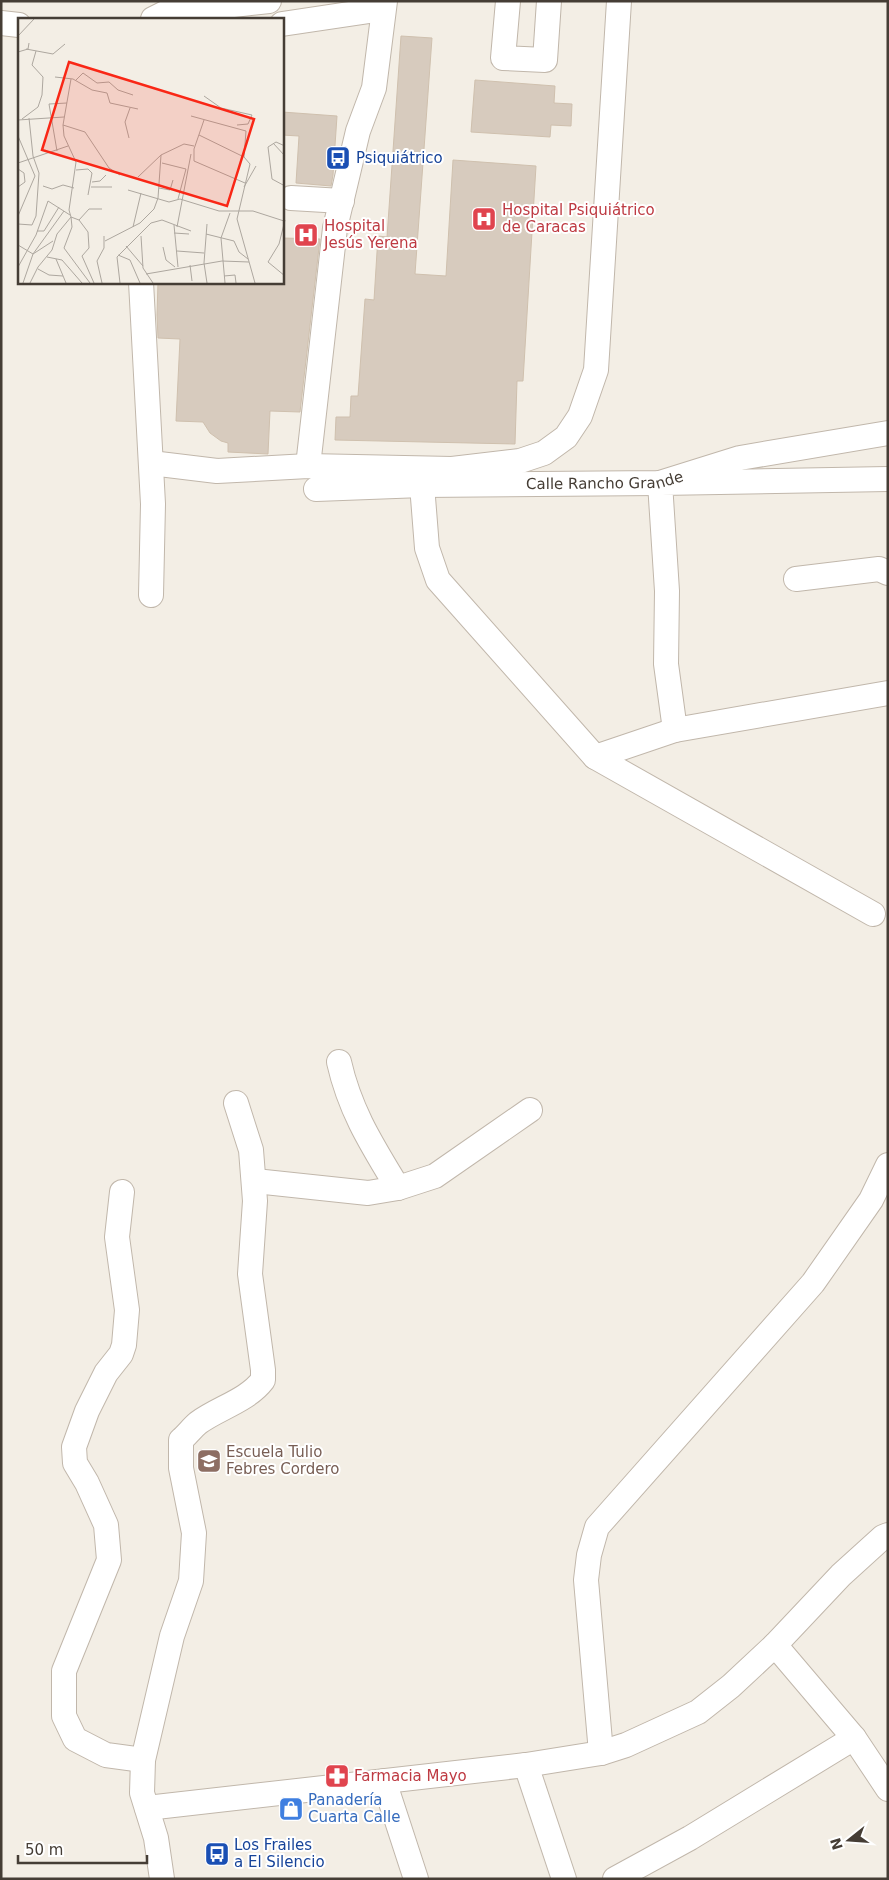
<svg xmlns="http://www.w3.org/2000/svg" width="889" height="1880" font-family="'DejaVu Sans',sans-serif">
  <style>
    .building { fill: #d7cbbe; stroke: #cfc0ae }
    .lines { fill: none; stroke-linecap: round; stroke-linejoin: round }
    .minor-casing { stroke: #c1b7ab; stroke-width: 26 }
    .minor { stroke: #fff; stroke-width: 24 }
    .labels { text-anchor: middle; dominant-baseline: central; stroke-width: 4; stroke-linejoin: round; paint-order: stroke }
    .transit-label { font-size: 15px; fill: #164399; stroke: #fff; text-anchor: start }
    .health-label { font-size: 15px; fill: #be3a42; stroke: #fff; text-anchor: start }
    .street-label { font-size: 15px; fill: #453d35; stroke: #fff }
    .education-label { font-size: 15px; fill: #785e54; stroke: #fff; text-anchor: start }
    .shop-label { font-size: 15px; fill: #366cbe; stroke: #fff; text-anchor: start }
    .inset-road { fill: none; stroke: #ada79f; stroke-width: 1 }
    .view { fill: #f92716; fill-opacity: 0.15; stroke: #f92716; stroke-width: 2.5 }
    .inset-edge { fill: none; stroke: #453d35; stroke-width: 2.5 }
  </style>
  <rect width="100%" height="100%" fill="#f3eee5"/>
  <!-- building -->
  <g class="building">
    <polygon points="401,36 432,38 415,274 446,276 453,160 536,166 523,381 517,381 515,444 335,440 336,417 350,417 351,396 358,396 365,299 374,300 378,236 387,237"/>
    <polygon points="475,80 555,86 554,103 572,104 571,126 551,125 550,137 471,132"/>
    <polygon points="282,112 337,116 333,175 331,186 296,183 299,136 282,135"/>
    <polygon points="282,238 320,239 300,412 270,411 268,454 228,452 228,443 221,441 210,433 203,422 176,421 180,339 158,338 157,315 158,282 282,282"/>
  </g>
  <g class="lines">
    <defs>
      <g id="minor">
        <polyline points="508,1 503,58 545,60 549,1"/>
        <polyline points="153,19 165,13 269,1"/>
        <polyline points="1,23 19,25"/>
        <polyline points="282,24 383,9"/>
        <polyline points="291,198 342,201"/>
        <polyline points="141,282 153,504 151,595"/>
        <polyline points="151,463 217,471 308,466 452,469 520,461 544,453 566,437 580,416 596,370 619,1"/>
        <polyline points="308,466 335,228 358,131 374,88 385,1"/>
        <polyline points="422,485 427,548 438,580 595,757 873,914"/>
        <path id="s1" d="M316,489L422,485L660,483L740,458L888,433"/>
        <polyline points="796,579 879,569 888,573"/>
        <polyline points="675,730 666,664 667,591 660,483 888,479"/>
        <polyline points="595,757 675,730 888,693"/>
        <path d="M339,1062C350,1111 372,1145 398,1188"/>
        <polyline points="255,1181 368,1193 398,1188 435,1176 530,1110"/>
        <polyline points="122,1192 117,1237 127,1310 124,1345 121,1354 106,1373 87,1411 74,1447 75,1463 87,1483 106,1525 109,1560 64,1671 64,1716 75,1739 106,1755 143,1760"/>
        <polyline points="775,1645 854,1738 888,1789"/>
        <polyline points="601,1753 586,1580 589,1555 597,1527 813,1283 871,1200 888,1165"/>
        <polyline points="526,1765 564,1879"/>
        <polyline points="384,1781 416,1879"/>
        <polyline points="147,1808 526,1765 601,1753 626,1745 698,1712 731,1686 775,1645 841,1575 883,1537 888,1535"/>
        <path d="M162,1879L156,1838L142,1793L143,1760L172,1636L191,1581L194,1533L181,1468V1440C187,1435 192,1428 198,1423C218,1408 247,1401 263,1380V1370L250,1274L255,1201L251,1150L236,1103"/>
        <polyline points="615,1879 690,1838 854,1738"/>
      </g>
    </defs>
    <!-- minor casing -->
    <use href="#minor" class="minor-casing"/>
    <!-- minor -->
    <use href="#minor" class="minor"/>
  </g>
  <!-- icons -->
  <defs>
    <symbol id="bus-square" viewBox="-11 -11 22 22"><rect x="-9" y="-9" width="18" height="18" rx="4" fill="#1a4fb4" stroke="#fff"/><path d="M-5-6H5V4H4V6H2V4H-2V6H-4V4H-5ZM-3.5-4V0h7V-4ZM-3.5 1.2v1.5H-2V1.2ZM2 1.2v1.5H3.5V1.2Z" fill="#fff"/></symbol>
    <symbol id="hospital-square" viewBox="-11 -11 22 22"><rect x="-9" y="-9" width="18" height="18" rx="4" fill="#e0444e" stroke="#fff"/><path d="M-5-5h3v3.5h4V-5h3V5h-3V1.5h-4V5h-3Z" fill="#fff"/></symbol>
    <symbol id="school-square" viewBox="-11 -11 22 22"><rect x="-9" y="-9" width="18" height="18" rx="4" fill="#8d6e63" stroke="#fff"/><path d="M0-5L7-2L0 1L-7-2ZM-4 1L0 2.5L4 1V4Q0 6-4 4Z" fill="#fff"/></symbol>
    <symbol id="pharmacy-square" viewBox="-11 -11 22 22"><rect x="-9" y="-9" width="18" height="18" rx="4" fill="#e0444e" stroke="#fff"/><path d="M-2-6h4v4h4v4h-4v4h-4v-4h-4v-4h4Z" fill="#fff"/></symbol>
    <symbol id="shop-square" viewBox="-11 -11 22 22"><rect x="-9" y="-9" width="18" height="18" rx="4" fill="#3f7fe0" stroke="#fff"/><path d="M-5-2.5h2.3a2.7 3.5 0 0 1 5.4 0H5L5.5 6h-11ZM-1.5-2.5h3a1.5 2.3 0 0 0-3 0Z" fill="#fff"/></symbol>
  </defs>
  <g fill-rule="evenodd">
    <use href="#bus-square" x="324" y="144" width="28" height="28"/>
    <use href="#hospital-square" x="470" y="205" width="28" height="28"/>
    <use href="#hospital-square" x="292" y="221" width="28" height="28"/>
    <use href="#school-square" x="195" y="1447" width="28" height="28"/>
    <use href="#pharmacy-square" x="323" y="1762" width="28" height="28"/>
    <use href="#shop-square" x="277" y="1795" width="28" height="28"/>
    <use href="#bus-square" x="203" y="1840" width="28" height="28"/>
  </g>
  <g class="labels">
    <!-- transit labels -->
    <g class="transit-label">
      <text x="356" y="158">Psiquiátrico</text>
      <text x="234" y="1845">Los Frailes<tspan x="234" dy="17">a El Silencio</tspan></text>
    </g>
    <!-- health labels -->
    <g class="health-label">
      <text x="502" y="210">Hospital Psiquiátrico<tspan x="502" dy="17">de Caracas</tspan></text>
      <text x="324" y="226">Hospital<tspan x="324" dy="17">Jesús Yerena</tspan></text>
      <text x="354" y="1776">Farmacia Mayo</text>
    </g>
    <!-- street labels -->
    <g class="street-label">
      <text stroke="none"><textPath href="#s1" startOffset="289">Calle Rancho Grande</textPath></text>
    </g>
    <!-- education labels -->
    <g class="education-label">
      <text x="226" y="1452">Escuela Tulio<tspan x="226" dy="17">Febres Cordero</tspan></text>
    </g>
    <!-- shop labels -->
    <g class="shop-label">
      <text x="308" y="1800">Panadería<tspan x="308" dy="17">Cuarta Calle</tspan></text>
    </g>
  </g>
  <!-- overview -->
  <g transform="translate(18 18)">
    <rect width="266" height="266" fill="#f3eee5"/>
    <path class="inset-road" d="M0,18L16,1M8,31L35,36L47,26M0,34L10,31L11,25M37,59L55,61L74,72L89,75L92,85L120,91M53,61L45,107L46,118L58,144L51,192L53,199L61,202L70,214L71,230L64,238L76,265M58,62L65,55L79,65L91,64L100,72L115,77M186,78L203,90L234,97L230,106L219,107M173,98L228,113L226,139M4,101L20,89L24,77L25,59L14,47L18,33M0,102L46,99M186,102L176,131V143L227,165M45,107L67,114L91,150L102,157M181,117L226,139L232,146L219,201L237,265M0,118L17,158L0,198M111,120L107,104L112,90M255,125L267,138M267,128L258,124L250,129L254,161L267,168M39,133L31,86L49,85M0,145L50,128M144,145L168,151L160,181M0,151L6,155L7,164L0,169M58,152L70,151L74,155L70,177M120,159L143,137L166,126L176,128M74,164L82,163L88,157M25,168L34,171L45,167L56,170M73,169H94M226,169L238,148M141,170L152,172L155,162M110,172L151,184L162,181L201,193H235L266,203M61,202L71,191H84M267,202L261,226L250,244L267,258M0,206L14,207L18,198L21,155L15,138L11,100M156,207L160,249M115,209L123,175M159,209L173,136M19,213H26L41,189M156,215L171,216M188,216L216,223L221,234L230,241M123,218L125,250L135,265M87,223L122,205L136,191L140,180L143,137M0,227L15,236L35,223M108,228L125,248M145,229L148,242L157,249M159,233L186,235M100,237L112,242L122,265M29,239L44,242L64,265M38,241L48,265M172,247L174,263M0,249L18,217L30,183L52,197M20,251L31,257L45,258M128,256L204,243L231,244M206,258L217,257L218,265M5,265L15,236L46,193M12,265L20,249L34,232L39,216L53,199L54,209L46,230L72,265M84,265L79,243L86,230V218M102,265L99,239L133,205L144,202L173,213M189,265L186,245L189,206M207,265L203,220L212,195"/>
    <path class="view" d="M51,44L236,101L209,188L24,132Z"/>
    <rect width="266" height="266" class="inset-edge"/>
  </g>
  <!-- border -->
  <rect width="889" height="1880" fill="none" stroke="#453d35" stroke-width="5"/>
  <!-- north arrow -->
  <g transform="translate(849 1840) rotate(253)" stroke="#ffffff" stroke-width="4" paint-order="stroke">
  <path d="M0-4L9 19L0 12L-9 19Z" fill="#453d35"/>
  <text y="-8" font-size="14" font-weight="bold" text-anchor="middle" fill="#453d35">N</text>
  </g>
  <!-- scale -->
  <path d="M18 1855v8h129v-8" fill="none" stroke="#453d35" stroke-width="2.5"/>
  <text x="25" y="1855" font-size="15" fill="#453d35" stroke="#ffffff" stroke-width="4" paint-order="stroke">50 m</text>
</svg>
